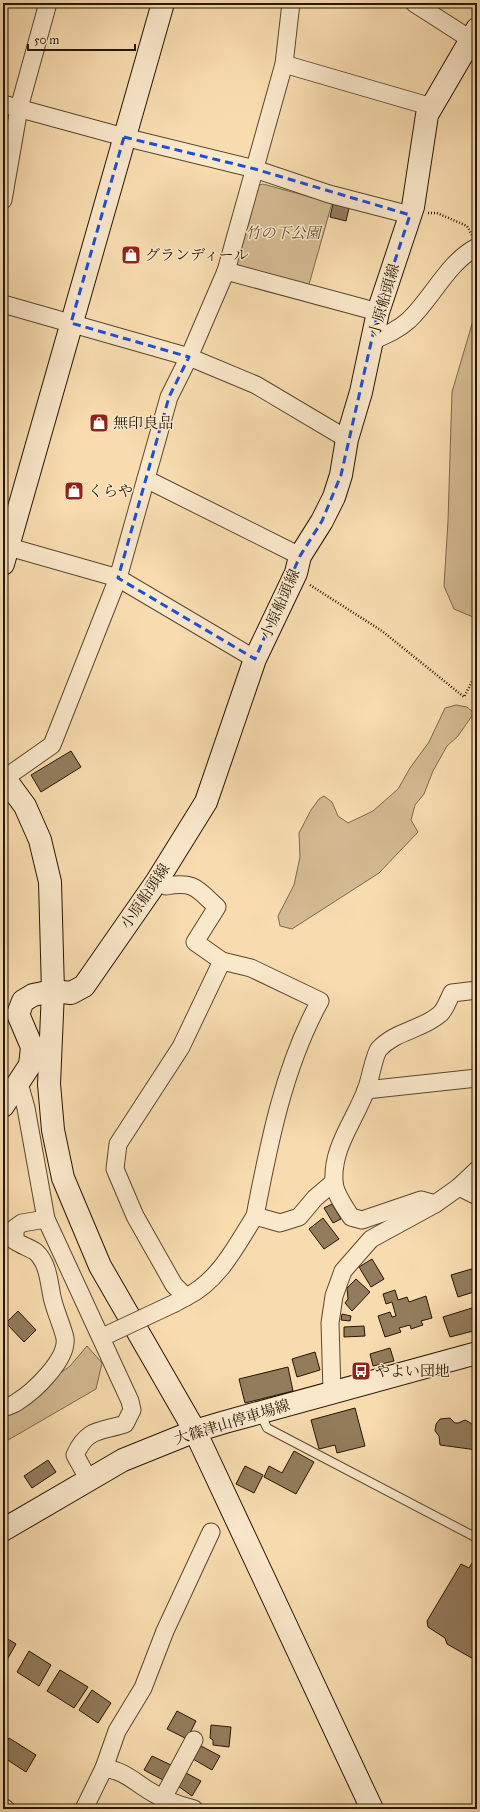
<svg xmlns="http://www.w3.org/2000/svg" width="480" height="1812" font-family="'IM FELL Great Primer','Noto Serif JP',serif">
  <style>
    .green { fill: #d4ba92; stroke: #7d684a }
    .building { fill: #937c5c; stroke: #261502 }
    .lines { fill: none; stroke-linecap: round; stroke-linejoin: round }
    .lane-casing { stroke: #5a472d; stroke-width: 10 }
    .street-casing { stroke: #5a472d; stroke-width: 19 }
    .secondary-casing { stroke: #261502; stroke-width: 24 }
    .path { stroke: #261502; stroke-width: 2.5; stroke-dasharray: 1 2; stroke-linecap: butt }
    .lane { stroke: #fae8cb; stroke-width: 8 }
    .street { stroke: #fae8cb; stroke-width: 17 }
    .secondary { stroke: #fae8cb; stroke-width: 22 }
    .street-bridge-casing { stroke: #5a472d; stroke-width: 19; stroke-linecap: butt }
    .street-bridge { stroke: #fae8cb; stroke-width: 17 }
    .marked { fill: none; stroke: #1d4ed8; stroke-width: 3; stroke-dasharray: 8 5; stroke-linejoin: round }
    .labels { text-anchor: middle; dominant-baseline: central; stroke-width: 3; stroke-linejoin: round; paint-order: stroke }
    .park-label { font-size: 15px; font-style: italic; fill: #5a472d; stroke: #fae8cb }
    .poi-label { font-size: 15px; fill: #261502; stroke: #fae8cb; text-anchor: start }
    .street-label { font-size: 15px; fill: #261502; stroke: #fae8cb }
  </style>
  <rect width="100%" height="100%" fill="#f8dcaf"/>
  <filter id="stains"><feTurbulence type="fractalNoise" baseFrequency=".005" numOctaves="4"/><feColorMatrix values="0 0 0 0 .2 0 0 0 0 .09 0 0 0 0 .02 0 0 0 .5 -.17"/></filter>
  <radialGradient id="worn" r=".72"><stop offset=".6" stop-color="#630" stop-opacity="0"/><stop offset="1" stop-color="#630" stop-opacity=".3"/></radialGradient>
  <!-- green -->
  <g class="green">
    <polygon points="263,184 332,203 308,288 238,268 235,263 257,186"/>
    <polygon points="477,307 477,616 473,617 454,609 444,586 448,521 452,392"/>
    <polygon points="456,705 467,707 474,713 458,736 447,746 433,771 424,794 415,805 411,820 418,832 379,873 292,929 280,926 278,916 294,885 300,857 299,833 311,810 319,799 324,796 332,802 338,816 348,823 373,811 398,789 410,768 429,742 445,708"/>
    <polygon points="6,1214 7,1245 3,1249 3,1215"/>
    <polygon points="87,1346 102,1363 96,1389 3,1443 3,1416 11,1414 44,1385 70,1366"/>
  </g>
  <!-- building -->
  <g class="building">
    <polygon points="333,204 349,208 346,221 330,217"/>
    <polygon points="71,751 81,767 41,792 31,775"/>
    <polygon points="332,1204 341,1219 333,1223 324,1208"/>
    <polygon points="323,1218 339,1239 324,1249 309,1229"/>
    <polygon points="372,1259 384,1279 371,1287 359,1267"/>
    <polygon points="475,1268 477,1276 477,1291 458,1297 451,1275"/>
    <polygon points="356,1279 370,1292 352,1311 345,1303 348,1299 347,1288"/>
    <polygon points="395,1290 398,1300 407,1297 409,1302 426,1296 432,1318 421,1321 423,1325 411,1329 410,1325 399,1328 401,1332 385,1337 378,1316 390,1312 392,1317 396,1316 392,1302 386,1304 383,1294"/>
    <polygon points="472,1308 477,1330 450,1337 443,1317"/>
    <polygon points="18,1311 36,1330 24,1342 6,1323"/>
    <polygon points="342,1314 351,1316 350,1321 341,1320"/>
    <polygon points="364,1326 365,1336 344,1337 344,1327"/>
    <polygon points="390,1348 394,1361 373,1366 370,1354"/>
    <polygon points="315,1352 320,1370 297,1377 292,1359"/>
    <polygon points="288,1367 293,1391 245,1403 239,1379"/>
    <polygon points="355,1408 365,1446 337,1453 335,1445 319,1449 311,1420"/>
    <polygon points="450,1418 455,1423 458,1423 465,1420 469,1422 477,1428 477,1450 440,1445 439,1436 435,1431 436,1424 440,1419"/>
    <polygon points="294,1451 314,1462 296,1494 264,1477 269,1466 282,1473"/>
    <polygon points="48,1460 56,1472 32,1488 24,1476"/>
    <polygon points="245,1466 263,1475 254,1493 236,1484"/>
    <polygon points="477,1555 477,1661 447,1644 445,1638 428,1627 427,1621 461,1564 469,1568"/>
    <polygon points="3,1636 16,1644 4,1665 3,1664"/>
    <polygon points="29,1651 51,1665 39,1686 17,1672"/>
    <polygon points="60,1670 88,1687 74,1708 47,1691"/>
    <polygon points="92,1690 111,1703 98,1723 79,1710"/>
    <polygon points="177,1711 196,1721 187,1739 167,1729"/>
    <polygon points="211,1725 231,1727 229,1747 213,1745 213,1740 210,1738"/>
    <polygon points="9,1738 36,1755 26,1772 3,1757 3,1748"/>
    <polygon points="201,1746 220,1756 212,1770 193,1759"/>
    <polygon points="152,1756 173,1766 165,1781 144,1770"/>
    <polygon points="186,1773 201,1781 192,1796 178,1786"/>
  </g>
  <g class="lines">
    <defs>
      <polyline id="lane" points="260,1413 267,1428 477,1538"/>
      <g id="street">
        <polyline points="414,3 470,39"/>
        <polyline points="284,64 432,107"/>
        <polyline points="3,104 124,137 255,169 329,194 410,215"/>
        <polyline points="3,200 19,108 48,3"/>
        <polyline points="226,271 378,312"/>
        <polyline points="3,304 189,357 256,385 347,439"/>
        <path d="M372,341C386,335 398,330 409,320C433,297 448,262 477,247"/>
        <polyline points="146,479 300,556"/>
        <polyline points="9,547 118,578 255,659"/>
        <polyline points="5,778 52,745 118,578 169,397 189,357 226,271 284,64 291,3"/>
        <path d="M157,881L166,886C195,881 197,889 217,907L195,942L222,961L181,1047L118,1144L115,1169L135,1216L174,1285L186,1297L175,1303"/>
        <path d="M222,961L251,968L320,1001C284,1066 269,1143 255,1216L280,1223L299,1217L315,1198L334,1182"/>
        <path d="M19,1083L26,1108L46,1219L130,1401L132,1410L125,1424C100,1432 87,1428 75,1455L89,1480"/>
        <polyline points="366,1090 477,1078"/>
        <polyline points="459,1187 477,1196"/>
        <path d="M435,1204L421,1200L362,1220L351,1217C345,1207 334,1193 334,1181C332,1147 355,1120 366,1090C370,1081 374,1055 379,1049C395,1031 422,1030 440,1014C445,1010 448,1000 452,993L477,990"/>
        <path d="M186,1297C219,1281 236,1246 255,1216"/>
        <polyline points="332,1392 330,1323 334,1296 343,1271 371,1239 435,1204 459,1187 477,1170"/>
        <path d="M3,1408C8,1406 13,1405 17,1402C33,1392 68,1360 65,1338C62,1325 55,1311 52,1297C49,1282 48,1263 36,1252C32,1249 21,1245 15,1241V1228L22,1223L46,1219"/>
        <polyline points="104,1768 117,1731 143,1688 165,1631 211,1532"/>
        <polyline points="163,1798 194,1740"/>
        <polyline points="3,1807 6,1809"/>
        <path d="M84,1809L104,1768C124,1771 132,1780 148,1790C162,1799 178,1805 194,1809"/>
      </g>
      <g id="secondary">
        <polyline points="3,564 163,3"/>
        <polyline points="3,776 25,806 40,840 50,882 53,991 49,1084 53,1130 63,1178 100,1266 195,1431 372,1809"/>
        <polyline points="3,1106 30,1065 32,1047 18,1014 23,1001 33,995 53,991 71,993 84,986 157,881 206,802 255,659 296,573 300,556 322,521 334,497 341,475 347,439 361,392 378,312 413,207 427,115 477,29"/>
        <polyline points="3,1530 123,1460 195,1431 225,1422 477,1353"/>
      </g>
    </defs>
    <!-- lane casing -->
    <use href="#lane" class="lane-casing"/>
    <!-- street casing -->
    <use href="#street" class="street-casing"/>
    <!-- secondary casing -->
    <use href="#secondary" class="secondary-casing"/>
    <!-- path -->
    <g class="path">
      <polyline points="428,213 437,213 467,226 472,235"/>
      <polyline points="310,585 382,631 464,697 477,672"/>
    </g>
    <!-- lane -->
    <use href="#lane" class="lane"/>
    <!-- street -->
    <use href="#street" class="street"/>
    <!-- secondary -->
    <use href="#secondary" class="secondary"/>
    <defs>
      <polyline id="street-bridge" points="109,1334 175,1303"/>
    </defs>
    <!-- street-bridge casing -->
    <use href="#street-bridge" class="street-bridge-casing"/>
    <!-- street-bridge -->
    <use href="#street-bridge" class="street-bridge"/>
  </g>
  <!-- marked area -->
  <path class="marked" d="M124,137L255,169L410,215L378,312L341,475L322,521L300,556L255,659L118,578L169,397L189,357L71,323Z"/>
  <!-- icons -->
  <defs>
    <symbol id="shop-square" viewBox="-11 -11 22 22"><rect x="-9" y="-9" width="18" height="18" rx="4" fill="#8f2418" stroke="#fae8cb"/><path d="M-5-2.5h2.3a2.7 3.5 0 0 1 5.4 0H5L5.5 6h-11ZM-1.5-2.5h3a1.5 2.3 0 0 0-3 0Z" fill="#fff"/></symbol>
    <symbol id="bus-square" viewBox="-11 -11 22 22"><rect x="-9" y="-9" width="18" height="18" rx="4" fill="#8f2418" stroke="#fae8cb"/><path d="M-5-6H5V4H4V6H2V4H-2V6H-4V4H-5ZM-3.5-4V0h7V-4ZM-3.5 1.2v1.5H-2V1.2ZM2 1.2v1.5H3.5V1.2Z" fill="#fff"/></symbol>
  </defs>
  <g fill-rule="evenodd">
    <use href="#shop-square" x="120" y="244" width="22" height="22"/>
    <use href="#shop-square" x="88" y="412" width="22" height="22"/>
    <use href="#shop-square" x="63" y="480" width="22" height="22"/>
    <use href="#bus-square" x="350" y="1360" width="22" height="22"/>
  </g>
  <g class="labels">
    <!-- park labels -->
    <g class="park-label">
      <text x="283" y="233">竹の下公園</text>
    </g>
    <!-- poi labels -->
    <g class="poi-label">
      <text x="145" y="255">グランディール</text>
      <text x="113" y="423">無印良品</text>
      <text x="88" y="491">くらや</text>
      <text x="375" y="1371">やよい団地</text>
    </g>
    <!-- street labels -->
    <g class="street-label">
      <text transform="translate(384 300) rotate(-74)">小原船頭線</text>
      <text transform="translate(280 604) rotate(-66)">小原船頭線</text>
      <text transform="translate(145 896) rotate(-56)">小原船頭線</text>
      <text transform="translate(232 1422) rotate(-17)">大篠津山停車場線</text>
    </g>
  </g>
  <!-- margin -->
  <rect width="480" height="1812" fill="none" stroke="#f8dcaf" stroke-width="16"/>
  <rect x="4" y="4" width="472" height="1804" fill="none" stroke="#261502" stroke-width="2"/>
  <rect x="8" y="8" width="464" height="1796" fill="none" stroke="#261502"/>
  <!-- scale -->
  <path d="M28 44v6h107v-6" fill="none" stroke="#261502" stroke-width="2"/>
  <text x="34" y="44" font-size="12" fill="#261502" stroke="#fae8cb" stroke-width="3" paint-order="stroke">50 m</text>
  <rect width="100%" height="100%" filter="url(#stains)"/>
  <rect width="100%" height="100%" fill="url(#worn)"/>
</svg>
